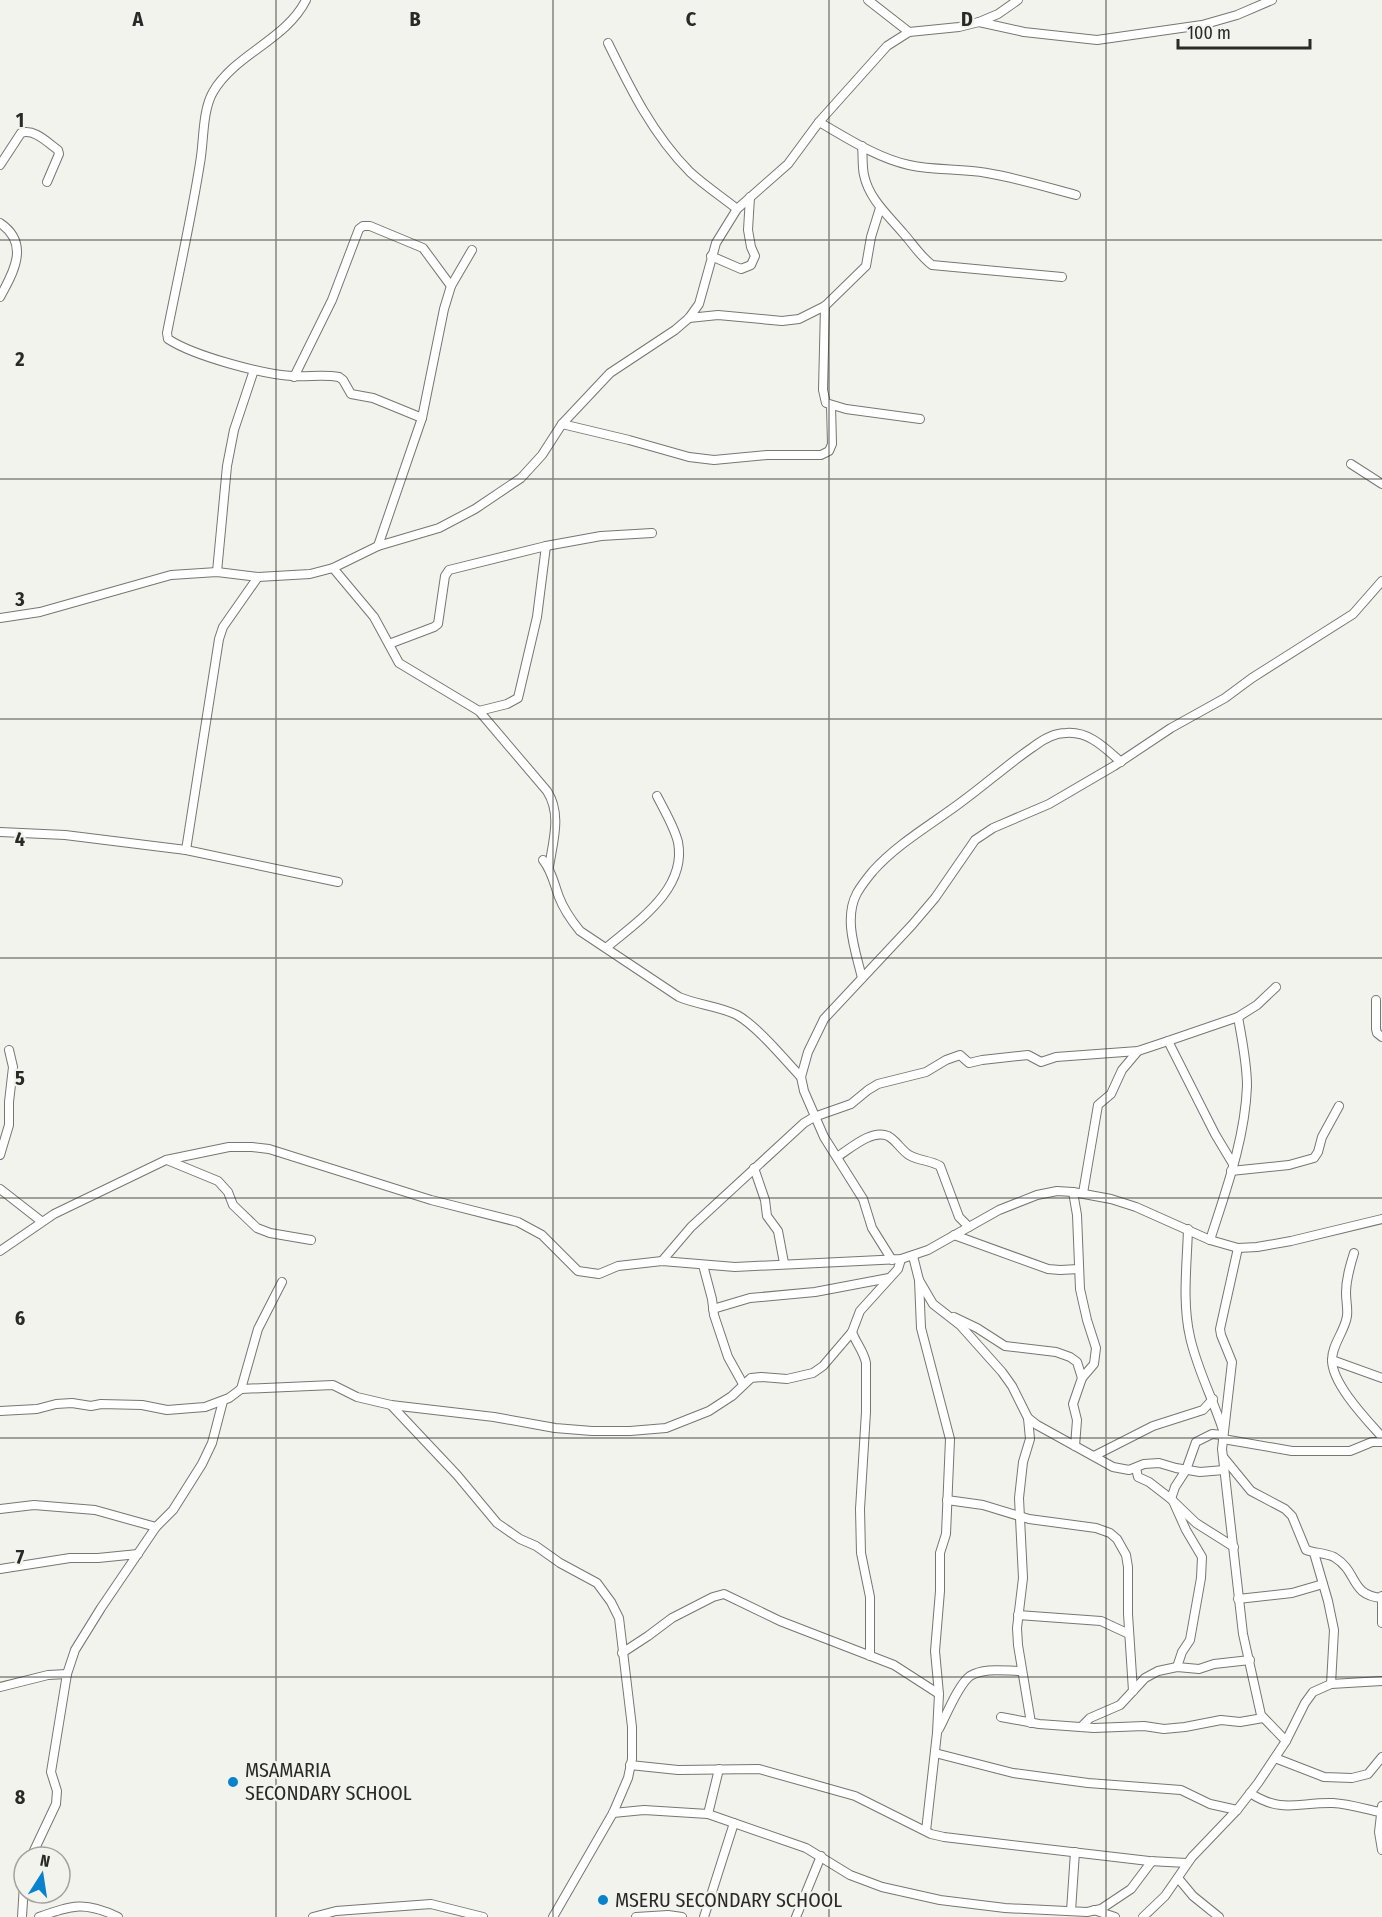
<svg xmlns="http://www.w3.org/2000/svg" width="1382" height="1917" font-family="'Fira Sans Condensed',sans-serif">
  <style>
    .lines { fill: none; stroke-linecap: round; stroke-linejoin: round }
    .minor-casing { stroke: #767771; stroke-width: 10 }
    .minor { stroke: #fff; stroke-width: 8 }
    .grid { fill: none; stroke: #292927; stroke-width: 1.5; stroke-opacity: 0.55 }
    .poi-dot { fill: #0883cb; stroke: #f2f3ed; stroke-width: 2 }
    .labels { text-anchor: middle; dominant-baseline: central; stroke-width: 4.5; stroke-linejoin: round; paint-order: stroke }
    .poi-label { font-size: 20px; fill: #292927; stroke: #f2f3ed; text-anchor: start }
    .grid-label { font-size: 20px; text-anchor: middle; font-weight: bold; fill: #292927; stroke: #f2f3ed; stroke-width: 4.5; stroke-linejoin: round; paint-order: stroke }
  </style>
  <rect width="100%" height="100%" fill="#f2f3ed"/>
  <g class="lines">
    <defs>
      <g id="minor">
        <path d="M306,0C286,40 235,54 213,92C202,111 204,142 200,163C191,220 178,277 167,333L168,339C194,356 261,374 292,376C308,377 324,374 339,377L343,380L351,394L373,398L422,418"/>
        <polyline points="868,0 909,32"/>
        <polyline points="979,22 1024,32 1097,40 1202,25 1237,15 1272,0"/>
        <path d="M608,43C630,88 653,135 690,172C704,185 722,197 737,209"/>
        <path d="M819,122C847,138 877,158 909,165C935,171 961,168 987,173C1017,178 1046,187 1076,195"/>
        <path d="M862,146C863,155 862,166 864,175C869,199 888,215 903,233C913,244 920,256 932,265L1062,277"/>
        <path d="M0,165L21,133C34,128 48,143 58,150L59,154L47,182"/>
        <path d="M0,223C30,243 14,272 0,297"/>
        <polyline points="711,256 741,269 751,265 755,256 751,247 748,230 750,197"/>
        <polyline points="825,306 823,390 826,403 846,409 920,419"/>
        <polyline points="689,318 718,315 782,321 799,319 825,306 866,266 871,237 880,208"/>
        <polyline points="294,377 332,300 359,229 363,226 370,226 423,248 451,286"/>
        <polyline points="562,424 629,440 689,457 714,460 767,455 821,455 829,451 832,444 831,405"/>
        <polyline points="1351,464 1382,484"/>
        <polyline points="378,546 422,418 444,309 451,286 472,250"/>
        <path d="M333,568L374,617L399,663L479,711L547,791C562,814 553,841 549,867"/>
        <polyline points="217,572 227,466 234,430 254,370"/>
        <polyline points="0,618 40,612 171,575 217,572 258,577 310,574 333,568 378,546 439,528 475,509 521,478 542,455 562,424 610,373 675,330 689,318 699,304 716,243 737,209 788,164 819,122 887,46 909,32 959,27 979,22 998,14 1018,0"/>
        <polyline points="389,644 434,627 438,624 445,576 449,570 546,546 601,536 652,533"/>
        <polyline points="479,711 507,704 518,698 537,617 546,546"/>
        <polyline points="0,832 65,835 186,850 338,882"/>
        <polyline points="186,850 219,639 223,627 258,577"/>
        <path d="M543,860C552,871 554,884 559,897C564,910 571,920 580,931L679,997C698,1005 719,1006 737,1015C757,1026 784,1059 801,1077"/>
        <path d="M607,947C638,921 687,889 678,842C674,826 664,810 657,796"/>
        <path d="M862,978C856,952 843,919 857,893C861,886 868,877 873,871C897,844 932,824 960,803C985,785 1008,764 1033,747C1042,740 1054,733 1066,733C1089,731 1105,748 1121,762"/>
        <polyline points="1376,1000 1376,1029 1377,1033 1382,1037"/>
        <polyline points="1168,1041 1215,1134 1233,1164"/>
        <polyline points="0,1155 9,1125 9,1102 13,1067 9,1050"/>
        <path d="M837,1157C850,1149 871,1129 888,1136C896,1140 901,1150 909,1155C919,1161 930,1160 940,1166L959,1217L969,1227"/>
        <polyline points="167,1160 218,1181 228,1192 233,1205 257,1228 270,1233 311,1240"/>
        <polyline points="754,1168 765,1200 767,1216 778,1231 784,1263"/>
        <polyline points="1231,1171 1289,1165 1314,1158 1318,1152 1322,1137 1339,1106"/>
        <polyline points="0,1189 41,1221"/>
        <polyline points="1073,1192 1077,1215 1080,1289 1087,1320 1096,1348 1094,1364 1082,1378"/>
        <polyline points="1083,1193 1098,1105 1111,1094 1122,1070 1138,1051"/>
        <path d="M1188,1229C1187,1264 1182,1302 1190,1337C1197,1369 1213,1399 1223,1430"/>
        <polyline points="954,1235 1048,1269 1060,1270 1079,1269"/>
        <path d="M1210,1240C1226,1190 1245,1139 1247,1086C1247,1063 1242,1040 1238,1017"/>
        <polyline points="1238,1248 1220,1329 1221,1335 1232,1362 1222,1449 1243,1634 1261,1715 1286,1741"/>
        <polyline points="0,1251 54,1214 166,1160 229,1147 252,1147 269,1149 431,1200 518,1222 542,1235 578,1271 599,1274 618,1266 662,1261 735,1267 901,1259 928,1250 999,1210 1037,1195 1057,1191 1073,1192 1111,1199 1136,1207 1210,1240 1238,1248 1257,1247 1291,1241 1382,1219"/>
        <path d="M1354,1253C1350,1266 1346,1279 1346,1293C1346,1301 1348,1309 1347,1316C1345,1331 1332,1344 1332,1360C1332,1384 1367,1420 1382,1437"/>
        <polyline points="913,1256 919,1280 933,1304 960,1325 1002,1372 1012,1386 1028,1418 1037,1425 1113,1467 1129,1470 1144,1464 1159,1463 1176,1468 1200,1472 1224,1470"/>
        <polyline points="892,1260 872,1228 863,1199 824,1137 804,1091 801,1077 808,1052 824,1019 912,925 935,898 975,840 993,828 1049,804 1114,766 1171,728 1225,698 1252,678 1353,614 1382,581"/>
        <polyline points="662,1261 691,1227 804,1123 814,1117 851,1104 868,1090 878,1084 926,1072 946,1060 960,1055 969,1063 982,1060 1028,1055 1041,1062 1056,1057 1138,1051 1168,1041 1238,1017 1257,1005 1276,987"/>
        <polyline points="703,1265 712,1299 714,1315 728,1357 743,1384"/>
        <polyline points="919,1280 921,1328 950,1439 946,1534 940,1553 940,1591 935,1651 939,1694 937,1733 926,1831"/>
        <polyline points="713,1309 750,1298 815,1292 889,1278"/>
        <polyline points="954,1317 977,1328 1005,1346 1056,1352 1070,1357 1077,1362 1082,1378 1073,1404 1077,1420 1075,1446"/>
        <path d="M852,1332C856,1343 864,1352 866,1363V1412L860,1509L861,1553L870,1597V1656"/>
        <polyline points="1332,1360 1382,1378"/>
        <polyline points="241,1389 258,1329 282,1282"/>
        <polyline points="391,1405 457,1475 497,1523 520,1539 536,1546 560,1563 597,1583 611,1602 619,1618 632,1727 632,1759 628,1778 613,1813 553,1917"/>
        <polyline points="0,1411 37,1409 56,1404 72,1403 91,1406 101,1404 142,1405 167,1410 205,1407 229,1398 241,1389 333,1385 357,1397 391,1405 494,1417 555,1428 592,1431 630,1431 666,1428 709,1411 732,1396 751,1378 761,1377 787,1379 813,1373 823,1366 852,1332 860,1311 898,1269 901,1259"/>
        <polyline points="1028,1418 1030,1439 1023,1462 1019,1498 1023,1578 1017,1628 1018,1645 1031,1723"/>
        <polyline points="1223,1439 1292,1451 1350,1451 1372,1442 1382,1442"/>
        <polyline points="1094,1456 1153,1426 1203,1410 1213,1399"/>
        <path d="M1224,1458L1251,1491L1285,1509L1292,1516L1306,1550C1314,1553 1326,1553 1334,1557C1359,1572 1349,1595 1382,1598"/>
        <polyline points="1136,1468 1138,1477 1149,1482 1171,1499 1196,1523 1234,1547"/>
        <polyline points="1171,1499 1175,1487 1186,1470 1196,1442 1212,1434 1223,1435"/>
        <polyline points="947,1500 983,1505 1029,1519 1096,1528 1110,1533 1117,1539 1126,1555 1128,1567 1128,1614 1133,1691"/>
        <polyline points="1173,1501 1186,1530 1202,1557 1201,1578 1190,1640 1182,1652 1177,1667"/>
        <polyline points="0,1509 34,1505 95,1510 156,1527"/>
        <polyline points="1314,1553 1328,1601 1334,1630 1331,1684"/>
        <polyline points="0,1569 70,1558 98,1558 138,1554"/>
        <polyline points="1382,1596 1382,1623"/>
        <polyline points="1238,1599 1292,1593 1323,1584"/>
        <polyline points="1018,1615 1101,1621 1129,1634"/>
        <polyline points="622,1653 648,1636 672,1618 713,1597 724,1594 780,1621 894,1665 939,1694"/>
        <polyline points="0,1687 48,1675 67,1674 75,1650 101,1608 156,1527 173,1510 202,1464 212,1443 223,1401"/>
        <polyline points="1001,1717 1039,1724 1094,1728 1144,1726 1164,1729 1185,1727 1221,1720 1240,1722 1263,1718"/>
        <polyline points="1081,1727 1090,1718 1120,1705 1145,1678 1158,1671 1177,1667 1199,1669 1214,1664 1250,1660"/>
        <path d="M939,1729C946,1716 958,1685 970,1676C984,1667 1006,1671 1021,1671"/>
        <polyline points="935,1753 1013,1773 1088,1783 1181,1790 1210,1804 1237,1810"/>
        <polyline points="1275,1758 1324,1777 1352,1778 1368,1774 1382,1757"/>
        <polyline points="630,1765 678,1770 759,1769 855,1796 931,1834 944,1837 1149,1861 1187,1863"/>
        <path d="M1250,1793C1282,1814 1299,1802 1333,1803C1349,1804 1365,1809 1380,1812"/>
        <polyline points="1382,1806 1379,1832 1382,1850"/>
        <polyline points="613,1813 644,1810 708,1814 806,1848 850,1875 882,1887 940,1900 1005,1908 1087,1912 1101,1909 1131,1889 1152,1861"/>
        <polyline points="708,1814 719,1769"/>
        <polyline points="31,1857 56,1804 57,1791 51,1772 67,1674"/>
        <polyline points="1178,1878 1193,1896 1219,1917"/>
        <polyline points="1094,1910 1115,1917"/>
        <polyline points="1071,1911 1075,1852"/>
        <polyline points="22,1917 24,1884"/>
        <path d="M39,1917C73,1905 85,1901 118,1917"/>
        <polyline points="313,1917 336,1911 431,1904 483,1917"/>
        <polyline points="636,1917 668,1915 682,1917"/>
        <polyline points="704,1917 734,1823"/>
        <polyline points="796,1917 821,1856"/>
        <polyline points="1143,1917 1165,1896 1192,1857 1237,1810 1258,1783 1286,1741 1305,1703 1313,1692 1331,1684 1382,1681"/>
      </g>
    </defs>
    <!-- minor casing -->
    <use href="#minor" class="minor-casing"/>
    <!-- minor -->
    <use href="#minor" class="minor"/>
  </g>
  <!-- grid -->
  <path class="grid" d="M276,0V1917M553,0V1917M829,0V1917M1106,0V1917M0,240H1382M0,479H1382M0,719H1382M0,958H1382M0,1198H1382M0,1438H1382M0,1677H1382"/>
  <!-- markers -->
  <g class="poi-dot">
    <circle cx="233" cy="1782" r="6"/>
    <circle cx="603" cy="1900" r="6"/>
  </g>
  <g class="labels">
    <!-- poi labels -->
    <g class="poi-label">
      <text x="245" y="1770">MSAMARIA<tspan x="245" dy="23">SECONDARY SCHOOL</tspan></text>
      <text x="615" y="1900">MSERU SECONDARY SCHOOL</text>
    </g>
  </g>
  <g class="grid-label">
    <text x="138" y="26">A</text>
    <text x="415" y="26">B</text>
    <text x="691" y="26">C</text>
    <text x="967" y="26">D</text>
    <text x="20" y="127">1</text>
    <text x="20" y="366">2</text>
    <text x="20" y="606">3</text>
    <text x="20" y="846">4</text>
    <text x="20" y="1085">5</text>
    <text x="20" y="1325">6</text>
    <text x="20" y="1564">7</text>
    <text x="20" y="1804">8</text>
  </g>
  <!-- north arrow -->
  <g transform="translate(42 1875) rotate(12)"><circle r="28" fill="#f2f3ed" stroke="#a2a29e" stroke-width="1.5"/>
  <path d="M0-4.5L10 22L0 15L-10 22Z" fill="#0883cb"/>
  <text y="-9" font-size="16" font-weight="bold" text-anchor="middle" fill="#292927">N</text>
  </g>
  <!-- scale -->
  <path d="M1178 39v9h132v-9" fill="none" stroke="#292927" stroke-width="3"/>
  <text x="1187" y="39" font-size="18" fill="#292927" stroke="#f2f3ed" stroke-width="4.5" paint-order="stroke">100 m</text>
</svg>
